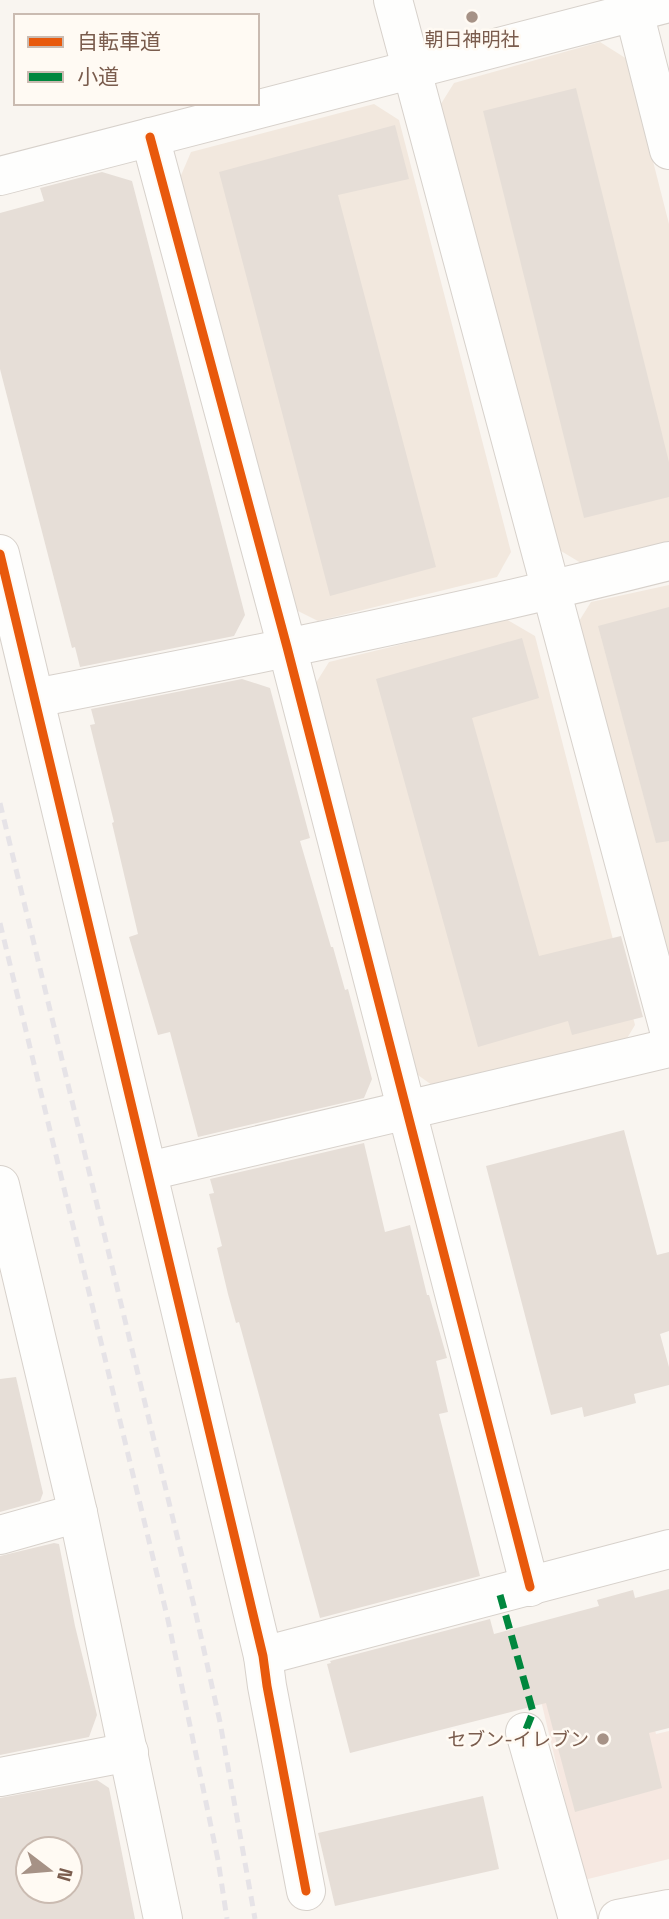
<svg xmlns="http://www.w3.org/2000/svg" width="669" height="1919" font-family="'Space Grotesk','Noto Sans JP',sans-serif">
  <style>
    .residential { fill: #f2e8de }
    .commercial { fill: #f6e8e1 }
    .building { fill: #e6ded7; fill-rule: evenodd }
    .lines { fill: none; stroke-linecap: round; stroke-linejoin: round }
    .street-casing { stroke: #d7d1cb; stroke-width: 40 }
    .secondary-casing { stroke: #d9d2cb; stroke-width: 40 }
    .street { stroke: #fefefd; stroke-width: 38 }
    .secondary { stroke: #fefefd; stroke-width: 38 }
    .rail { stroke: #e6e3e7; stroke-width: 5; stroke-dasharray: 10 7; stroke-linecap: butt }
    .quiet { stroke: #00873e; stroke-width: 7; stroke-dasharray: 14 7; stroke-linecap: butt }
    .cycleway-casing { stroke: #fffaf3; stroke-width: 13 }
    .cycleway { stroke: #e8590c; stroke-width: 9 }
    .poi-dot { fill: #a69286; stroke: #fffaf3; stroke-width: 2.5 }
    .labels { text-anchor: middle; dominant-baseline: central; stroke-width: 5; stroke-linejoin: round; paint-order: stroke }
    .poi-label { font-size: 19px; fill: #7a5c4d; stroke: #fffaf3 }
  </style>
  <rect width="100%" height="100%" fill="#f9f5f0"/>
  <!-- residential -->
  <g class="residential">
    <polygon points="600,42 627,59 669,224 669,542 581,563 556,548 439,107 454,83"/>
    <polygon points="374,104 399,120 511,552 497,577 318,621 288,606 179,180 191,152"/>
    <polygon points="669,585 669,983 576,626 591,602"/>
    <polygon points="506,619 535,636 635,1025 623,1045 439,1090 415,1073 314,686 329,662"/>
  </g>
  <!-- commercial -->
  <polygon class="commercial" points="638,1659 656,1734 669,1731 669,1859 584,1880 537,1684"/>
  <!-- building -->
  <g class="building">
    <polygon points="576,88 669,462 669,497 584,518 483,111"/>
    <polygon points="395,125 409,179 338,195 436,567 330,596 219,172"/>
    <polygon points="102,172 132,181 245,615 234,636 80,667 75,647 72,648 0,369 0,213 44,201 40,188"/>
    <polygon points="669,607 669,841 656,843 598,626"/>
    <polygon points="522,638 539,698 472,718 539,956 621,936 643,1017 572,1035 568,1021 478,1047 376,679"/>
    <polygon points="242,679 270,688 310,838 300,841 331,947 333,947 345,990 348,989 372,1079 364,1098 198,1137 170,1032 158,1035 129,937 138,934 112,823 114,822 90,725 95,724 91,709"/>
    <polygon points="624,1130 657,1255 669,1252 669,1331 660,1334 669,1367 669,1385 634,1394 636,1403 584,1417 582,1407 551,1415 486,1166"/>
    <polygon points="364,1143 385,1232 410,1225 427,1295 429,1295 447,1358 436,1361 448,1412 439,1414 480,1576 320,1618 239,1322 236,1323 228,1294 217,1248 222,1246 209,1194 214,1193 210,1179"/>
    <polygon points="16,1377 43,1493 40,1501 0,1512 0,1379"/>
    <polygon points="54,1543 59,1544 75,1626 97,1715 89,1737 0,1755 0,1556"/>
    <polygon points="669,1589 669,1728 649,1733 662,1788 575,1812 546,1703 350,1753 327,1664 331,1663 330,1661 490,1619 494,1634 599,1606 597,1600 633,1590 635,1598"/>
    <path d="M97,1780L109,1788L135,1919H0V1798ZM28,1849H70V1891H28Z"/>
    <polygon points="483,1796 499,1869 335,1906 318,1833"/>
  </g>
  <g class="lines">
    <defs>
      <g id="street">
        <polyline points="393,0 669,1030"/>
        <polyline points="634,12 669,150"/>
        <polyline points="150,137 287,647 530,1587"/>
        <polyline points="0,176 669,3"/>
        <polyline points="0,554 263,1656 267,1686 306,1891"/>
        <path d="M35,698C247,657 459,614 669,561"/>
        <polyline points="149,1171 669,1048"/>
        <polyline points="0,1185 78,1513 163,1919"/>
        <polyline points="0,1535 78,1513"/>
        <polyline points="263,1656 669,1549"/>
        <polyline points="525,1732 578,1919"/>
        <polyline points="0,1777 129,1752"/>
      </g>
      <polyline id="secondary" points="618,1919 669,1909"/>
    </defs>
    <!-- street casing -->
    <use href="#street" class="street-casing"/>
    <!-- secondary casing -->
    <use href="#secondary" class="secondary-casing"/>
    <!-- street -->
    <use href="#street" class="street"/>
    <!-- secondary -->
    <use href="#secondary" class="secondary"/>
    <!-- rail -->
    <g class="rail">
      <polyline points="0,803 195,1610 220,1722 255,1919"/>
      <polyline points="0,923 168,1620 218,1860 227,1919"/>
    </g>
    <!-- quiet -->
    <polyline class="quiet" points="500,1595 533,1712 525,1732"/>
    <defs>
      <g id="cycleway">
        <polyline points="150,137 287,647 530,1587"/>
        <polyline points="0,554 263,1656 267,1686 306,1891"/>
      </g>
    </defs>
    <!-- cycleway casing -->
    <use href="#cycleway" class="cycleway-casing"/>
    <!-- cycleway -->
    <use href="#cycleway" class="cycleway"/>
  </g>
  <!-- markers -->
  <g class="poi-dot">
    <circle cx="472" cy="17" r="7"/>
    <circle cx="603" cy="1739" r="7"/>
  </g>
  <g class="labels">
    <!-- poi labels -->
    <g class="poi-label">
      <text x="472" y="39">朝日神明社</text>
      <text x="589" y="1739" text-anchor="end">セブン-イレブン</text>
    </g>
  </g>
  <!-- legend -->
  <rect x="14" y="14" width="245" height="91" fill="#fffaf3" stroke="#cabbb1" stroke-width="2"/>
  <rect x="28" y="37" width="35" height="10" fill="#e8590c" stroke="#cabbb1" stroke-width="2"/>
  <text x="77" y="49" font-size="21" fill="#7a5c4d">自転車道</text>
  <rect x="28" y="72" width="35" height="10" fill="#00873e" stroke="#cabbb1" stroke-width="2"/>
  <text x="77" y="84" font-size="21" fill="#7a5c4d">小道</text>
  <!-- north arrow -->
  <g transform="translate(49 1870) rotate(106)"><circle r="33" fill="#fffaf3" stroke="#cabbb1" stroke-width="2"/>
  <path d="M0-5L12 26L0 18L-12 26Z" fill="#a69286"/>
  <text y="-10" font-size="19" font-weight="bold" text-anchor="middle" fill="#7a5c4d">N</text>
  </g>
</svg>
